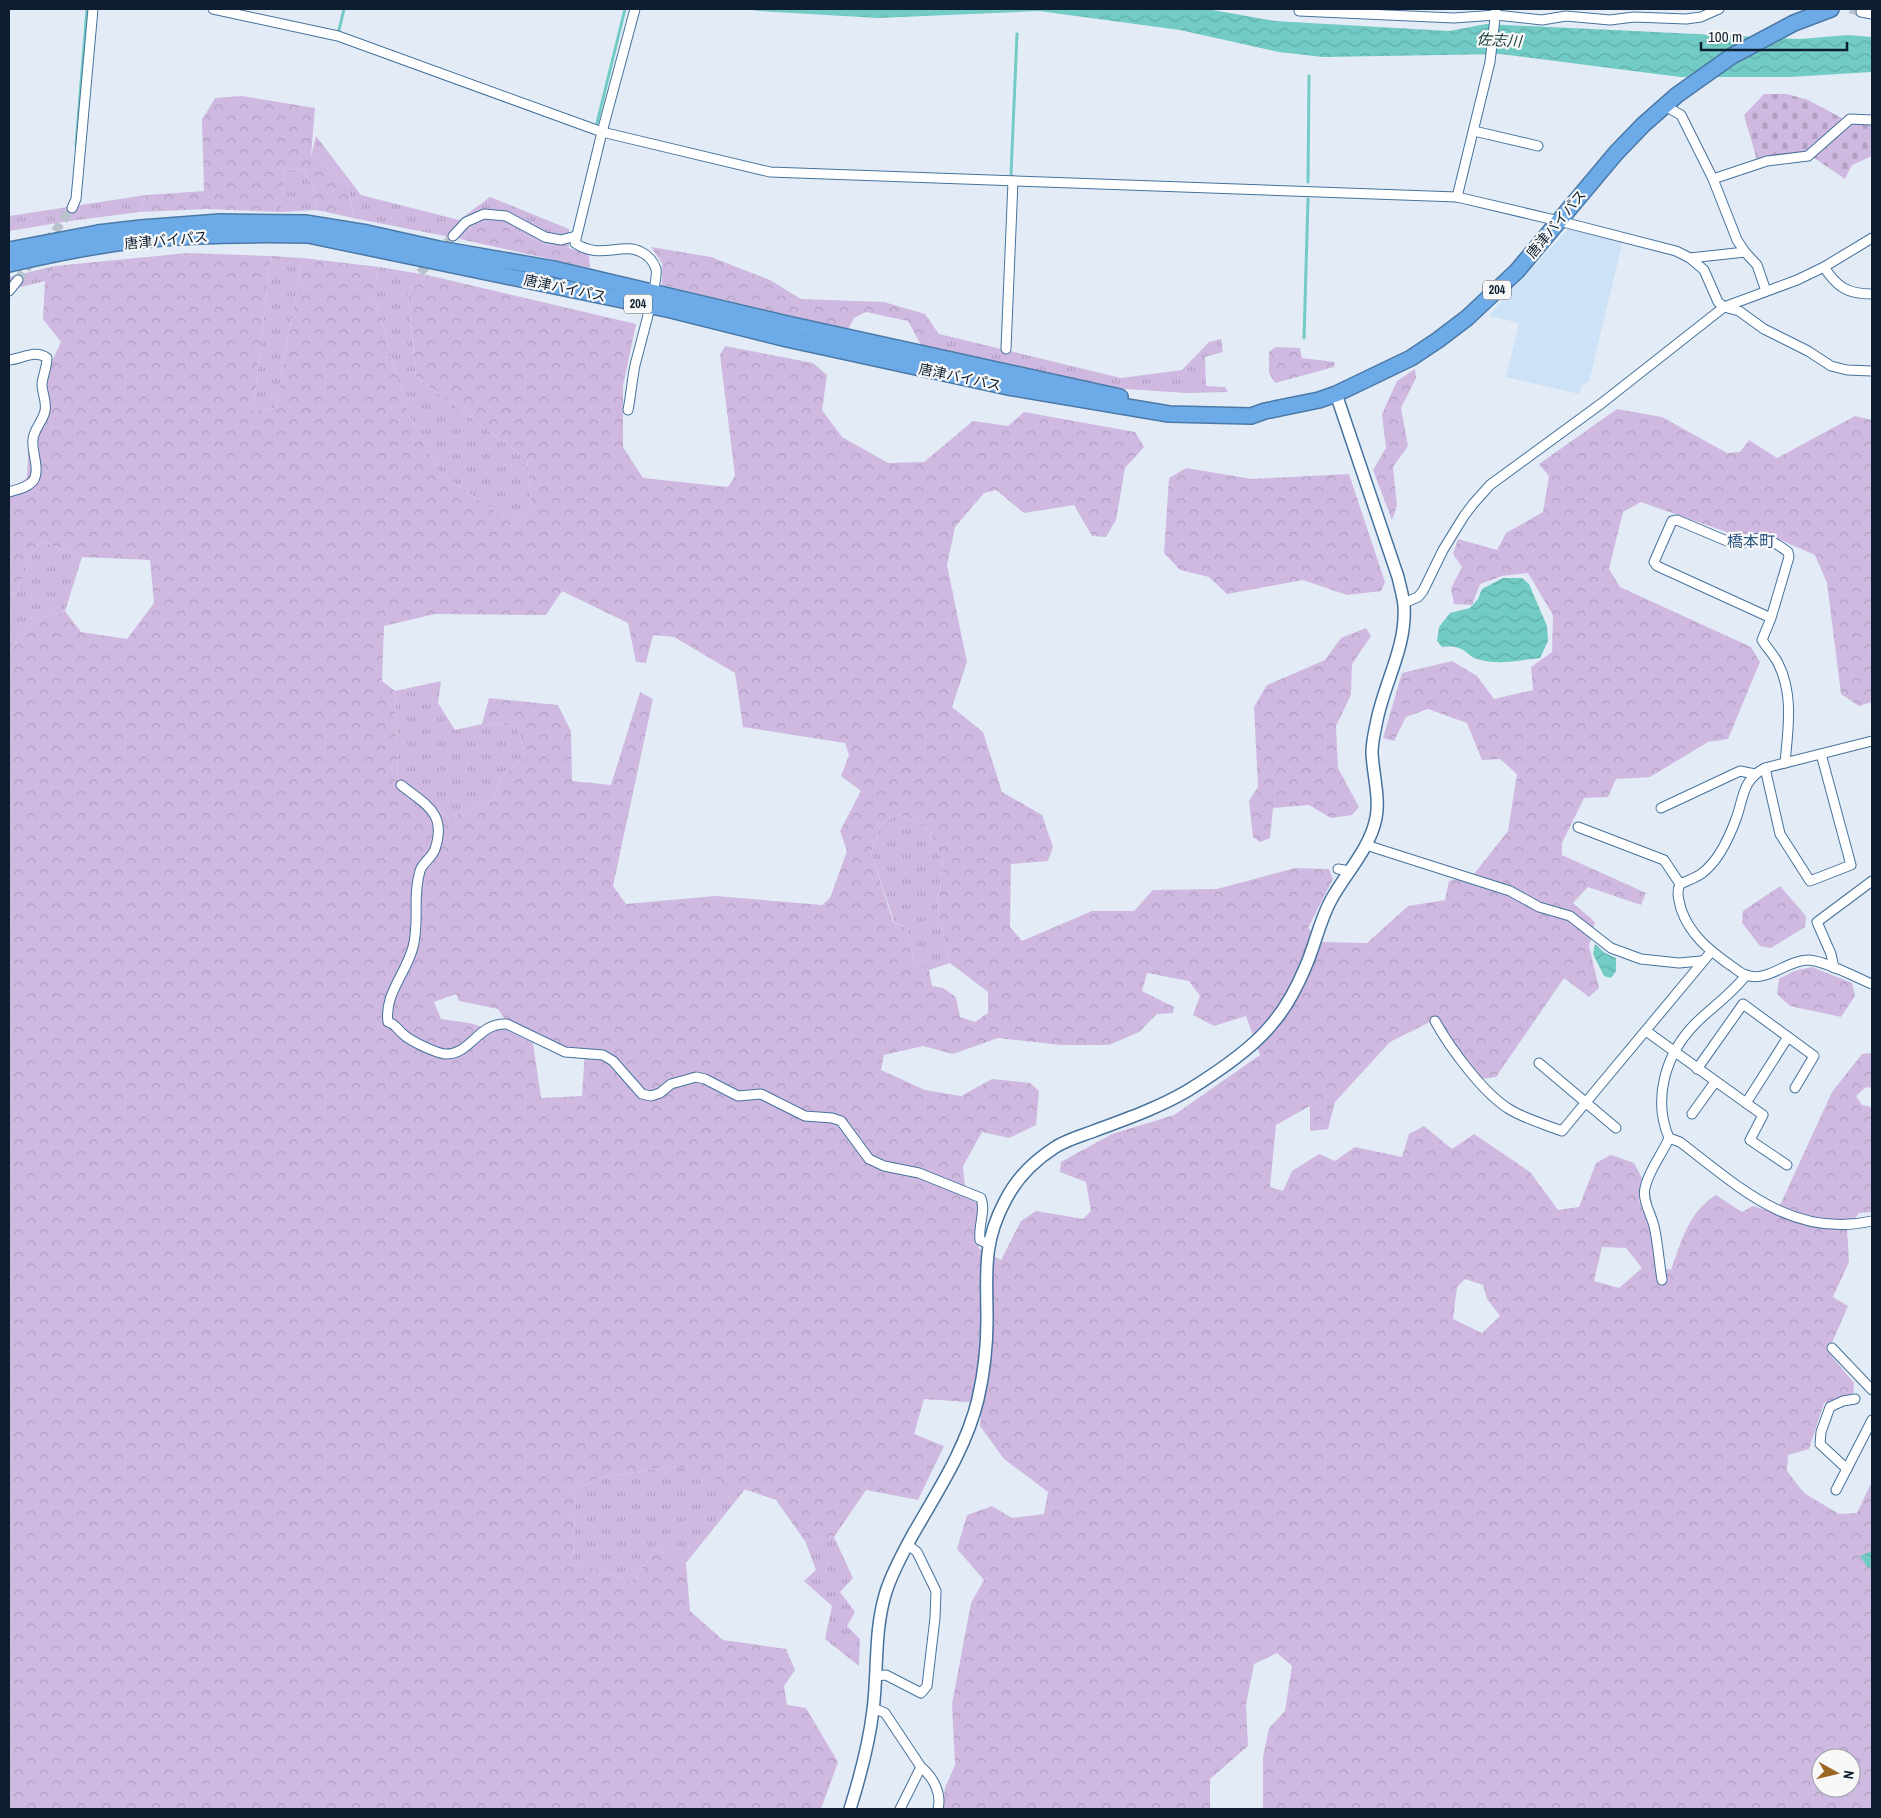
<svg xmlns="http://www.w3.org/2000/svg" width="1881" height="1818" font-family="'Archivo Narrow','Noto Sans JP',sans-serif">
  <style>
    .built { fill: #cde2f7 }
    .grass { fill: url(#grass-tufts) }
    .forest { fill: url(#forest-crowns); fill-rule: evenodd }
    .cemetery { fill: url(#cemetery-stones) }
    .water { fill: url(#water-waves) }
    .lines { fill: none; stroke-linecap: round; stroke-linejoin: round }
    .stream { stroke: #72cbc4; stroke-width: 3 }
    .street-tunnel { stroke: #b8c3ce; stroke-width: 9; stroke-dasharray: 9 4.5; stroke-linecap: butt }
    .street-casing { stroke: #46729d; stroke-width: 11 }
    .secondary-casing { stroke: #46729d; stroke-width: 14 }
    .highway-casing { stroke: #4b79a7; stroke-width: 18 }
    .street { stroke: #fff; stroke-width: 9 }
    .secondary { stroke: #fff; stroke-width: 11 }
    .highway { stroke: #6dabe8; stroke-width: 15 }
    .labels { text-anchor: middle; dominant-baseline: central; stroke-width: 4.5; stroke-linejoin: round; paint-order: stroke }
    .shield { fill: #f8f8f8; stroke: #525f6b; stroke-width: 1 }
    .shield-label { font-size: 12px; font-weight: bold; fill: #0b1d2f }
    .street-label { font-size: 14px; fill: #0b1d2f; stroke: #f8f8f8 }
    .water-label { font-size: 15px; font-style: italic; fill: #123d3a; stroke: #f8f8f8 }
    .quarter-label { font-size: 16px; fill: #2f5a84; stroke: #f8f8f8 }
  </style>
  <defs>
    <pattern id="grass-tufts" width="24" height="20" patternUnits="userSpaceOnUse" patternTransform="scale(1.25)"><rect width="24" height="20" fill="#cfb9e1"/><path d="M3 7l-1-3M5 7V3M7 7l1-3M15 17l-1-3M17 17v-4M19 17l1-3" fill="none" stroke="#b09fc1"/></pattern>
    <pattern id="forest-crowns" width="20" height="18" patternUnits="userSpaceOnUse" patternTransform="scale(1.25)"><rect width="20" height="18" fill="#cfb9e1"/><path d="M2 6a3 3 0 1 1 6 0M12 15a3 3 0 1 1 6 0" fill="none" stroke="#b09fc1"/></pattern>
    <pattern id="cemetery-stones" width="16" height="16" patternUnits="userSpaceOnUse" patternTransform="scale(1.25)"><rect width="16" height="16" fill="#cfb9e1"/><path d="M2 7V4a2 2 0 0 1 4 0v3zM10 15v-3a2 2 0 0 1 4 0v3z" fill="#b09fc1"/></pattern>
    <pattern id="water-waves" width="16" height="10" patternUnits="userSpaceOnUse" patternTransform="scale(1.25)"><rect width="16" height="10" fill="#72cbc4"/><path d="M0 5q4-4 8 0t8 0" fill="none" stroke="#61aea9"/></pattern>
  </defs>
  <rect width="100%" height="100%" fill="#e3ecf6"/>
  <!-- built -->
  <polygon class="built" points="1569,228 1623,241 1589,381 1581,386 1579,394 1506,377 1519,323 1488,316"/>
  <!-- grass -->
  <g class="grass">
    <polygon points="316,136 361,195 459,220 490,197 569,229 569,248 543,244 495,220 476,223 460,239 353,218 348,183 311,156"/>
    <polygon points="304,169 314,189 317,210 281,212 284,170"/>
    <polygon points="146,195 140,212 70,221 9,231 9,216"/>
    <polygon points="271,256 303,258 275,408 253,411"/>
    <polygon points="55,266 45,281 9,290 9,277"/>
    <polygon points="379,267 427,275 408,293 416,377 527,459 532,508 512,523 439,472 408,413 373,291"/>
    <polygon points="939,334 1121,378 1182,370 1209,342 1221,339 1223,352 1205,357 1206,386 1225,387 1228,392 1186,393 1112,388 921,345"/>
    <polygon points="41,541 82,557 65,611 36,620 11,649 9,648 9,593 17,592 24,567"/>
    <polygon points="441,681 438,703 455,730 482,724 518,725 524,756 502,777 492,801 448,818 398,779 395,691"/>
    <polygon points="899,814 930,831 943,865 937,905 950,963 929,970 915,966 907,928 894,922 871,852 882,823"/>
    <polygon points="677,1466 746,1488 686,1563 656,1550 632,1582 573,1560 576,1489 602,1477"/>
    <polygon points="834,1537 853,1578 840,1592 855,1612 847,1626 860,1639 859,1666 825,1639 832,1606 804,1581 816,1570 805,1541"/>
  </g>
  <!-- forest -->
  <g class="forest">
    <polygon points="242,96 315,108 311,156 348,183 353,218 317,210 314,189 304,169 284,170 281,212 207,209 140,212 146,195 204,191 202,120 215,98"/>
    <polygon points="495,220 543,244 569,248 589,255 590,268 460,239 476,223"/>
    <polygon points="651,247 711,257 770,280 801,299 884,302 925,314 939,334 921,345 908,321 866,312 854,318 848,329 662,285 662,263"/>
    <path d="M188,253L271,256L253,411L275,408L303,258L379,267L373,291L408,413L439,472L512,523L532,508L527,459L416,377L408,293L427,275L636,324L623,386V447L643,478L728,487L735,476L720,355L725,346L813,363L827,375L822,410L842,437L888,463L924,462L973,421L1008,426L1024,412L1135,432L1144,447L1125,468L1116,520L1106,537L1092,536L1074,505L1024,513L996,490L984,493L955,527L947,565L967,662L952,707L983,732L1002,792L1042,815L1053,847L1048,861L1011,864L1010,927L1022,941L1092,911H1134L1153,890L1217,889L1295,868L1329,869L1333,879L1308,928L1322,942L1367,943L1408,906L1445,900L1449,881L1474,874L1508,831L1517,774L1500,759L1482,760L1467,723L1428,709L1406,717L1394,741L1383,738L1402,673L1452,661L1477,676L1494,699L1533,690L1531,667L1552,652L1553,615L1528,573L1502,576L1480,584L1472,605L1454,604L1451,588L1462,567L1453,554L1458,539L1497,550L1506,533L1543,512L1549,476L1539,464L1617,409L1662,417L1727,453L1740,452L1749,440L1777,458L1855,416L1872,420V702L1859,706L1841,694L1827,583L1815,555L1764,533L1735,535L1641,502L1623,512L1609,569L1620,587L1751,647L1760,662L1728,739L1708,742L1650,777L1616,779L1608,797L1584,798L1562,843V855L1646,893L1641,905L1588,887L1573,903L1595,922L1589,946L1599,988L1589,997L1564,978L1496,1077L1481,1079L1432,1021L1390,1042L1335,1102L1328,1129L1310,1131V1106L1276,1125L1270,1187L1283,1191L1292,1171L1319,1154L1335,1161L1355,1147L1402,1157L1409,1134L1424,1126L1452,1149L1474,1134L1530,1172L1558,1210L1579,1207L1596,1163L1611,1155L1634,1163L1642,1178L1639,1201L1648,1223L1657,1267L1671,1270C1681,1242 1689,1211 1716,1195L1742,1212L1753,1206L1769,1211L1781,1203L1832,1092L1862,1054L1872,1053V1088L1866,1087L1856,1096L1862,1105L1872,1107V1212L1859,1213L1847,1228L1849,1262L1833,1297L1848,1306L1828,1352L1854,1383L1853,1396L1824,1403L1809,1449L1788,1455L1787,1471L1804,1493L1839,1514L1857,1513L1872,1481V1809H1263V1757L1269,1728L1285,1711L1292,1666L1277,1653L1254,1664L1246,1705L1248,1746L1210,1779V1809H942L945,1788L955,1765L952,1704L971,1603L984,1580L957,1549L967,1515L992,1506L1012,1518L1044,1514L1048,1492L1004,1459L980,1426L982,1403L924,1399L914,1434L944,1446L918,1500L866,1490L834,1537L805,1541L776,1500L677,1466L602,1477L576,1489L573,1560L632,1582L656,1550L686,1563L690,1611L723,1640L786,1649L795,1670L784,1686L787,1705L806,1708L838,1762L821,1809H9V648L11,649L36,620L65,611L81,632L127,639L154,603L150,560L82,557L41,541L24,567L17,592L9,593V490L27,478L29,436L45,407L42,383L61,342L43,319L45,281L55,266ZM562,591L628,623L636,662L646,663L653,635L674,637L735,673L743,727L845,743L849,755L841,776L861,791L840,831L847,851L830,898L822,905L715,896L626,904L613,886L653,699L640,692L611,785L572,781L571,731L558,705L489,698L482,724L518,725L524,756L502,777L492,801L448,818L398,779L395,691L382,681L384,626L435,614L546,615ZM899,814L930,831L943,865L937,905L950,963L988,992V1013L975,1022L960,1017L956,997L943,988L932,986L929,970L915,966L907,928L893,922L871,852L882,823ZM1147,973L1189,981L1200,996L1193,1015L1214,1026L1246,1016L1260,1055L1174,1115L1112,1134L1061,1162L1060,1172L1086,1182L1091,1211L1083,1219L1036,1211L1021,1221L1001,1260L978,1248L984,1207L966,1197L963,1166L982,1132L1009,1138L1036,1125L1039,1091L1030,1083L992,1079L961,1096L925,1090L881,1070L884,1055L923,1046L953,1054L998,1038L1061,1045H1109L1139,1032L1157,1014L1173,1013L1174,1007L1142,991ZM456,994L459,1001L498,1009L504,1018L564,1048L585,1050L582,1096L541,1098L533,1043L493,1023L483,1027L469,1023L441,1019L434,1002ZM1602,1247L1626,1248L1642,1268L1619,1288L1594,1281ZM1465,1279L1483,1285L1487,1299L1500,1316L1482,1333L1453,1319L1457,1287ZM1821,1758H1851V1788H1821Z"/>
    <polygon points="1275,347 1300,348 1302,358 1335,362 1334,367 1275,383 1269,373 1269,352"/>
    <polygon points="1415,369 1416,378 1401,408 1408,446 1393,467 1397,506 1392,520 1373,470 1386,448 1382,414 1397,381"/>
    <polygon points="1186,468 1252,479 1349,474 1385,582 1381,591 1347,595 1303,580 1227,594 1209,577 1180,570 1164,553 1169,478"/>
    <polygon points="1366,628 1371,636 1352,664 1351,695 1336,726 1338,768 1359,807 1352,815 1331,818 1309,805 1273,808 1270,838 1260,842 1253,837 1249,801 1258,787 1254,707 1267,685 1325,660 1341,638"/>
    <polygon points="1780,886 1806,916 1805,927 1771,948 1760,946 1742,923 1743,911"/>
    <polygon points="1812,967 1852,983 1855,996 1841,1017 1790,1006 1777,994 1779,979 1794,971"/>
  </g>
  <!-- cemetery -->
  <polygon class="cemetery" points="1764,94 1787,94 1808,100 1849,122 1872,123 1872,156 1852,165 1845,179 1807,153 1757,160 1744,115"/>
  <!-- water -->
  <g class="water">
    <polygon points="746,9 1207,9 1275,21 1449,31 1486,24 1799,39 1849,35 1872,37 1872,72 1790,77 1680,77 1501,54 1323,57 1279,52 1180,30 1039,11 878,18 759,11"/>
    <path d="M1503,578H1522L1529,584L1547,626L1548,641L1540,658C1521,660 1500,665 1481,660C1464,657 1468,644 1442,647L1437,641L1439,627L1450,613L1470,608L1478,599L1482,589Z"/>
    <polygon points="1595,944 1605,953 1616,958 1616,971 1611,978 1604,976 1593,954"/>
    <polygon points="1872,1551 1872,1568 1867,1567 1860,1556"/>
  </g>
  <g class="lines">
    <!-- stream -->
    <g class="stream">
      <polyline points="339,30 344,9"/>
      <polyline points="597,123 625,9"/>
      <polyline points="76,145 87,9"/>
      <polyline points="1011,175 1017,34"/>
      <polyline points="1308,182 1309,76"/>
      <polyline points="1304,338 1308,199"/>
    </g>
    <!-- street-tunnel -->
    <g class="street-tunnel">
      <polyline points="1850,9 1861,12"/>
      <polyline points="47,242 72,208"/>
      <polyline points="420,273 453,236"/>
      <polyline points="18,280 34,258"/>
    </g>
    <defs>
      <g id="street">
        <polyline points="213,9 338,36 602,132 770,172 1457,197 1559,221 1676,251 1690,258 1704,270 1718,302 1724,307 1739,311 1764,329 1808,351 1831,366 1847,370 1872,371"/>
        <polyline points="1299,11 1454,18 1496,15 1542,20 1566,16 1610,20 1634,17 1686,19 1701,17 1719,9"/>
        <polyline points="1861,12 1872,14"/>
        <polyline points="1665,106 1681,115 1713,179 1737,240 1745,252 1757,265 1766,291"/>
        <polyline points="1474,131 1538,146"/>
        <polyline points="1713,179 1767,161 1808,156 1850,119 1872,120"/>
        <polyline points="1457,197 1490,62 1496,9"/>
        <polyline points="72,208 76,199 93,9"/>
        <polyline points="453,236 466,222 484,214 506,216 545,237 561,240 576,236"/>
        <polyline points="1690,258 1745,252"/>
        <path d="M1824,267C1837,287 1847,294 1872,294"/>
        <polyline points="9,291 18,280"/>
        <polyline points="1006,349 1013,181"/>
        <path d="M9,360C22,359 35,349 47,358C47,367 43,375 42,384C42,393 47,402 45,411C43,421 34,429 33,439C31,451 41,470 33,481C27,488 18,489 9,492"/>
        <path d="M628,410C631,395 632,380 635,365C639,349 659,279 656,269C654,262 648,255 641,252C623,242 599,260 575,243L602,132L635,9"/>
        <polyline points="1404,603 1418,597 1423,591 1443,550 1464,516 1473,504 1490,485 1602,403 1724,307 1797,280 1824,267 1872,238"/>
        <path d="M1771,618L1657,566L1654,562L1672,521L1677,520L1734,544C1744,545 1752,538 1762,538C1771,539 1781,547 1788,552L1789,557L1771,618L1762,640C1767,648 1774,655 1778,663C1794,695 1788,729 1785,763"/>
        <path d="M1872,741L1765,768C1742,780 1744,797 1736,819C1729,838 1718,862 1701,874C1695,878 1687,881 1680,884C1676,893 1679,900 1681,909C1690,935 1709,950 1730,965C1735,968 1741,974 1746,975C1767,983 1787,960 1808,960C1826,961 1855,977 1872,984"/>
        <polyline points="1765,768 1780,834 1810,881 1851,865 1821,754"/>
        <path d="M401,785C426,805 447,813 435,849C432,858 422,863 420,871C412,898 420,920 413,947C406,974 384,994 388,1022C396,1024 397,1029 403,1034C410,1041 436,1053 445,1054C471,1055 478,1022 507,1024L565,1052L603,1055L613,1061L642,1094L651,1096L660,1093L671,1084L696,1077L705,1079L738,1096L761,1094L805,1116L832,1118L841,1121L869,1159L884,1166L919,1173L981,1198C986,1211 978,1226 980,1240L988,1244"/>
        <polyline points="1661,808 1740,771 1755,774"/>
        <polyline points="1578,827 1664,860 1680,884"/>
        <polyline points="1366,845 1510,891 1539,907 1570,916 1611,948 1641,959 1679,963 1701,961"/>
        <polyline points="1338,869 1349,871"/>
        <polyline points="1834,968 1831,954 1817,922 1872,881"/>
        <path d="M1746,975C1732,994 1712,1007 1696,1023C1666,1053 1652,1098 1669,1138L1680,1142C1739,1187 1792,1239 1872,1221"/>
        <path d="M1435,1021C1450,1048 1483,1093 1509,1109C1525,1119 1544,1124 1562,1131L1711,952"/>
        <polyline points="1646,1031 1746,1103"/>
        <polyline points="1539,1063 1616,1128"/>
        <polyline points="1697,1069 1743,1004 1814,1056 1795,1088"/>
        <polyline points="1692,1114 1715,1082"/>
        <polyline points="1787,1165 1750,1140 1763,1115 1746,1103 1788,1037"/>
        <path d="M1662,1280C1659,1262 1658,1243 1654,1226C1651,1214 1642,1200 1645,1188C1649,1169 1662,1155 1669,1138"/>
        <polyline points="1832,1348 1872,1390"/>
        <polyline points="1847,1469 1820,1444 1821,1432 1830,1407 1843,1401 1855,1399"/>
        <polyline points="1836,1490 1872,1420"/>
        <polyline points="875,1676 886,1675 921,1693 927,1686 935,1618 936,1591 917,1552 908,1545"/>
        <path d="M873,1708L885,1713L921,1767C933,1777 942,1793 938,1809"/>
        <polyline points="900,1809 921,1767"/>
      </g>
      <path id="secondary" d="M850,1809C860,1777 869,1744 873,1710C878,1672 874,1633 885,1595C891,1574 902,1555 912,1536C937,1492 966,1449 978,1399C984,1373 987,1347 987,1320C987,1274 982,1244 1005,1201C1016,1179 1034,1161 1054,1148C1066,1140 1081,1136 1094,1131C1126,1119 1158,1108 1187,1091C1213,1075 1253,1048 1272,1024C1286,1008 1297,987 1305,968C1315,946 1319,922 1331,900C1345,874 1370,849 1376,818C1380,797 1373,775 1372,753C1372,744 1374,734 1376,725C1383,684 1407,648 1404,605C1403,596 1400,586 1398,577L1336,394"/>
      <g id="highway">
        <polyline points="9,250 98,233 141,228 220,222 305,223 367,233 439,249 554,269 792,325 1120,397"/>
        <path d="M9,264C52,254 96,245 140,240C196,234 252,234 308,235L671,310L787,339L1008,387L1169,414L1251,416L1265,411L1319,400L1336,394L1411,358L1438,340L1467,318L1517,271L1616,153L1643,125L1677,95L1732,56L1794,23L1831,9"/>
      </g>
    </defs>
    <!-- street casing -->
    <use href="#street" class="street-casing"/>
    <!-- secondary casing -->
    <use href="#secondary" class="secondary-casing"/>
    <!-- highway casing -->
    <use href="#highway" class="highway-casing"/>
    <!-- street -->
    <use href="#street" class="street"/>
    <!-- secondary -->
    <use href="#secondary" class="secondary"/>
    <!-- highway -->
    <use href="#highway" class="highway"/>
  </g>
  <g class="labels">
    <!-- shield labels -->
    <g class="shield">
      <rect x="1483" y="280.5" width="28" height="19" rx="4"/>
      <rect x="624" y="294.5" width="28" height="19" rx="4"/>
    </g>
    <g class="shield-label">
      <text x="1497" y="290">204</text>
      <text x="638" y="304">204</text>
    </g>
    <!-- street labels -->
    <g class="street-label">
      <text transform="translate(1556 224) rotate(-50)">唐津バイパス</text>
      <text transform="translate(166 240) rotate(-5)">唐津バイパス</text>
      <text transform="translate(565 288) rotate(12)">唐津バイパス</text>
      <text transform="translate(960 377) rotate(12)">唐津バイパス</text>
    </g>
    <!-- water labels -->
    <g class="water-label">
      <text transform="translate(1499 40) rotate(3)">佐志川</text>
    </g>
    <!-- quarter labels -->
    <g class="quarter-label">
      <text x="1751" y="541">橋本町</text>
    </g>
  </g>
  <!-- border -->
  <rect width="1881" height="1818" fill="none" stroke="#0b1d2f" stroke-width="20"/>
  <!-- north arrow -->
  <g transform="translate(1836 1773) rotate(98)"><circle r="24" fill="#f8f8f8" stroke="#99a0a8"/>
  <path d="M0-4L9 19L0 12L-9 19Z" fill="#9c6720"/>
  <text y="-8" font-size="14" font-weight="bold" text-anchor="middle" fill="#0b1d2f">N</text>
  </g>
  <!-- scale -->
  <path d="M1701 42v8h146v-8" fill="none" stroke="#0b1d2f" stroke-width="2.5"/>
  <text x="1708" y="42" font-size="15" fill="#0b1d2f" stroke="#f8f8f8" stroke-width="4" paint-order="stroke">100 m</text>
</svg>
